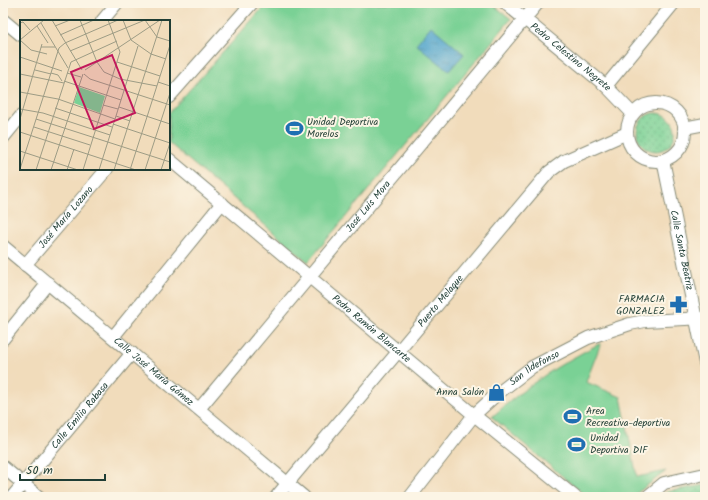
<svg xmlns="http://www.w3.org/2000/svg" width="708" height="500" font-family="Kalam,sans-serif">
  <style>
    .green { fill: url(#green-dots); stroke: #4c8764 }
    .pitch { fill: #7ad195; stroke: #4c8764 }
    .water { fill: url(#water-ripples); stroke: #387180 }
    .lines { fill: none; stroke-linecap: round; stroke-linejoin: round }
    .street-casing { stroke: #888c78; stroke-width: 14 }
    .street { stroke: #fff; stroke-width: 12 }
    .labels { text-anchor: middle; dominant-baseline: central; stroke-width: 4; stroke-linejoin: round; paint-order: stroke }
    .street-label { font-size: 10px; fill: #1f3d34; stroke: #fcf5e5 }
    .poi-label { font-size: 10px; fill: #1f3d34; stroke: #fcf5e5; text-anchor: start }
    .inset-road { fill: none; stroke: #9d9c85; stroke-width: 1 }
    .view { fill: #c2185b; fill-opacity: 0.15; stroke: #c2185b; stroke-width: 2 }
    .inset-edge { fill: none; stroke: #1f3d34; stroke-width: 2 }
  </style>
  <defs>
    <pattern id="green-dots" width="8" height="8" patternUnits="userSpaceOnUse"><rect width="8" height="8" fill="#7ad195"/><path d="M2 2h.1M6 6h.1" fill="none" stroke="#63ab7a" stroke-width="1.8" stroke-linecap="round"/></pattern>
    <pattern id="water-ripples" width="26" height="14" patternUnits="userSpaceOnUse"><rect width="26" height="14" fill="#51a5cc"/><path d="M2 4q2-2 4 0t4 0M15 11q2-2 4 0t4 0" fill="none" stroke="#4388a6"/></pattern>
  </defs>
  <rect width="100%" height="100%" fill="#fcf5e5"/>
  <filter id="ink" filterUnits="userSpaceOnUse"><feTurbulence type="fractalNoise" baseFrequency=".025" numOctaves="2"/><feDisplacementMap in="SourceGraphic" scale="8" xChannelSelector="R" yChannelSelector="G"/><feConvolveMatrix kernelMatrix="1 2 1 2 8 2 1 2 1" color-interpolation-filters="sRGB"/></filter>
  <filter id="wash" filterUnits="userSpaceOnUse"><feTurbulence type="fractalNoise" baseFrequency=".012" numOctaves="4" result="noise"/><feDisplacementMap in="SourceGraphic" scale="16" xChannelSelector="R" yChannelSelector="G"/><feGaussianBlur stdDeviation="0.9" result="paint"/><feColorMatrix in="noise" values="0 0 0 0 0 0 0 0 0 0 0 0 0 0 0 0 0 1.4 0 .05"/><feComposite in="paint" operator="in"/></filter>
  <g filter="url(#wash)">
    <rect width="100%" height="100%" fill="#f1dcbb"/>
    <!-- green -->
    <g class="green">
      <circle cx="656" cy="132" r="19"/>
      <polygon points="705,485 705,497 660,497 666,492"/>
    </g>
    <!-- pitch -->
    <g class="pitch">
      <polygon points="267,3 491,3 511,19 308,262 169,143 169,113"/>
      <path d="M601,343L586,382L621,397L637,477L666,471L632,497H587L492,417C527,385 559,364 601,343Z"/>
    </g>
    <!-- water -->
    <polygon class="water" points="431,26 464,54 449,71 416,44"/>
  </g>
  <g filter="url(#ink)">
    <g class="lines">
      <defs>
        <g id="street">
          <path id="s1" d="M505,3L606,86L633,114"/>
          <polyline points="3,20 21,35"/>
          <polyline points="102,21 117,3"/>
          <polyline points="606,86 674,3"/>
          <polyline points="169,97 252,3"/>
          <circle cx="656" cy="132" r="29"/>
          <polyline points="684,128 705,124"/>
          <polyline points="3,138 21,116"/>
          <path id="s2" d="M169,159L474,415L575,497"/>
          <path id="s3" d="M663,160L705,363"/>
          <path id="s4" d="M3,246L304,497"/>
          <path id="s5" d="M25,265L107,169"/>
          <polyline points="113,337 222,203"/>
          <polyline points="3,339 48,283"/>
          <path id="s6" d="M199,409L538,3"/>
          <polyline points="3,467 39,497"/>
          <path id="s7" d="M12,497L132,353"/>
          <path id="s8" d="M276,497L549,172L564,161L627,133"/>
          <path id="s9" d="M410,497L474,415L497,394L532,367L588,338L630,324L645,321L705,318"/>
          <polyline points="647,497 664,483 705,474"/>
        </g>
      </defs>
      <!-- street casing -->
      <use href="#street" class="street-casing"/>
      <!-- street -->
      <use href="#street" class="street"/>
    </g>
  </g>
  <!-- icons -->
  <defs>
    <symbol id="stadium-bare" viewBox="-9 -9 18 18"><path d="M0-5a6.5 5 0 1 0 0 10a6.5 5 0 1 0 0-10ZM-3.5-1.8h7v3.6h-7Z" fill="#1f6fb2" stroke="#fcf5e5" stroke-width="2.5" paint-order="stroke"/></symbol>
    <symbol id="pharmacy-bare" viewBox="-9 -9 18 18"><path d="M-2-6h4v4h4v4h-4v4h-4v-4h-4v-4h4Z" fill="#1f6fb2" stroke="#fcf5e5" stroke-width="2.5" paint-order="stroke"/></symbol>
    <symbol id="shop-bare" viewBox="-9 -9 18 18"><path d="M-5-2.5h2.3a2.7 3.5 0 0 1 5.4 0H5L5.5 6h-11ZM-1.5-2.5h3a1.5 2.3 0 0 0-3 0Z" fill="#1f6fb2" stroke="#fcf5e5" stroke-width="2.5" paint-order="stroke"/></symbol>
  </defs>
  <g fill-rule="evenodd">
    <use href="#stadium-bare" x="282" y="116" width="25" height="25"/>
    <use href="#pharmacy-bare" x="666" y="292" width="25" height="25"/>
    <use href="#shop-bare" x="484" y="380" width="25" height="25"/>
    <use href="#stadium-bare" x="560" y="404" width="25" height="25"/>
    <use href="#stadium-bare" x="564" y="432" width="25" height="25"/>
  </g>
  <g class="labels">
    <!-- street labels -->
    <g class="street-label">
      <text stroke="none"><textPath href="#s1" startOffset="85">Pedro Celestino Negrete</textPath></text>
      <text stroke="none"><textPath href="#s6" startOffset="264">José Luis Mora</textPath></text>
      <text stroke="none"><textPath href="#s5" startOffset="63">José María Lozano</textPath></text>
      <text stroke="none"><textPath href="#s3" startOffset="92">Calle Santa Beatriz</textPath></text>
      <text stroke="none"><textPath href="#s8" startOffset="256">Puerto Melaque</textPath></text>
      <text stroke="none"><textPath href="#s2" startOffset="264">Pedro Ramón Blancarte</textPath></text>
      <text stroke="none"><textPath href="#s9" startOffset="181">San Ildefonso</textPath></text>
      <text stroke="none"><textPath href="#s4" startOffset="196">Calle José María Gómez</textPath></text>
      <text stroke="none"><textPath href="#s7" startOffset="106">Calle Emilio Rabasa</textPath></text>
    </g>
    <!-- poi labels -->
    <g class="poi-label">
      <text x="307" y="122">Unidad Deportiva<tspan x="307" dy="12">Morelos</tspan></text>
      <text x="665" y="299" text-anchor="end">FARMACIA<tspan x="665" dy="12">GONZALEZ</tspan></text>
      <text x="484" y="392" text-anchor="end">Anna Salón</text>
      <text x="586" y="411">Area<tspan x="586" dy="12">Recreativa-deportiva</tspan></text>
      <text x="590" y="438">Unidad<tspan x="590" dy="12">Deportiva DIF</tspan></text>
    </g>
  </g>
  <!-- overview -->
  <g transform="translate(20 20)">
    <rect width="150" height="150" fill="#f1dcbb"/>
    <path d="M59,67L85,76L80,93L54,83Z" fill="#7ad195"/>
    <path class="inset-road" d="M32,0L62,50M60,0L77,42L84,52L100,59L137,66M103,0L111,20L131,34L146,39M125,0L137,17L150,21M0,3L3,2L10,10M21,3L48,48M17,6L28,23M35,6L50,0M40,15L74,0M0,20L11,30L27,34M0,20L24,0M21,27H35M50,31L125,0M0,37L42,51M97,42L140,56M15,50L31,54M65,50L140,0M31,53L38,55L42,61M47,53L61,57M0,54L44,63M64,54L70,59L150,85M44,61L101,80M138,62L150,66M0,72L38,79L95,99M83,85L98,89M99,87L150,104M35,88L92,107M0,89L23,93L90,115M96,96L110,101M0,99L22,24M16,99L150,142M93,104L150,123M14,107L70,125M0,112L116,150M0,131L58,150M0,149L39,28L45,23L98,0M16,150L51,42L97,21M31,150L63,54M47,150L54,129M63,150L100,32L88,0M79,150L118,26M94,150L142,0M110,150L150,25M125,150L150,73M141,150L150,123"/>
    <path class="view" d="M92,35L115,93L74,109L51,52Z"/>
    <rect width="150" height="150" class="inset-edge"/>
  </g>
  <!-- margin -->
  <rect width="708" height="500" fill="none" stroke="#fcf5e5" stroke-width="16"/>
  <!-- scale -->
  <path d="M20 474v6h85v-6" fill="none" stroke="#1f3d34" stroke-width="2"/>
  <text x="26" y="474" font-size="12" fill="#1f3d34" stroke="#fcf5e5" stroke-width="3" paint-order="stroke">50 m</text>
</svg>
